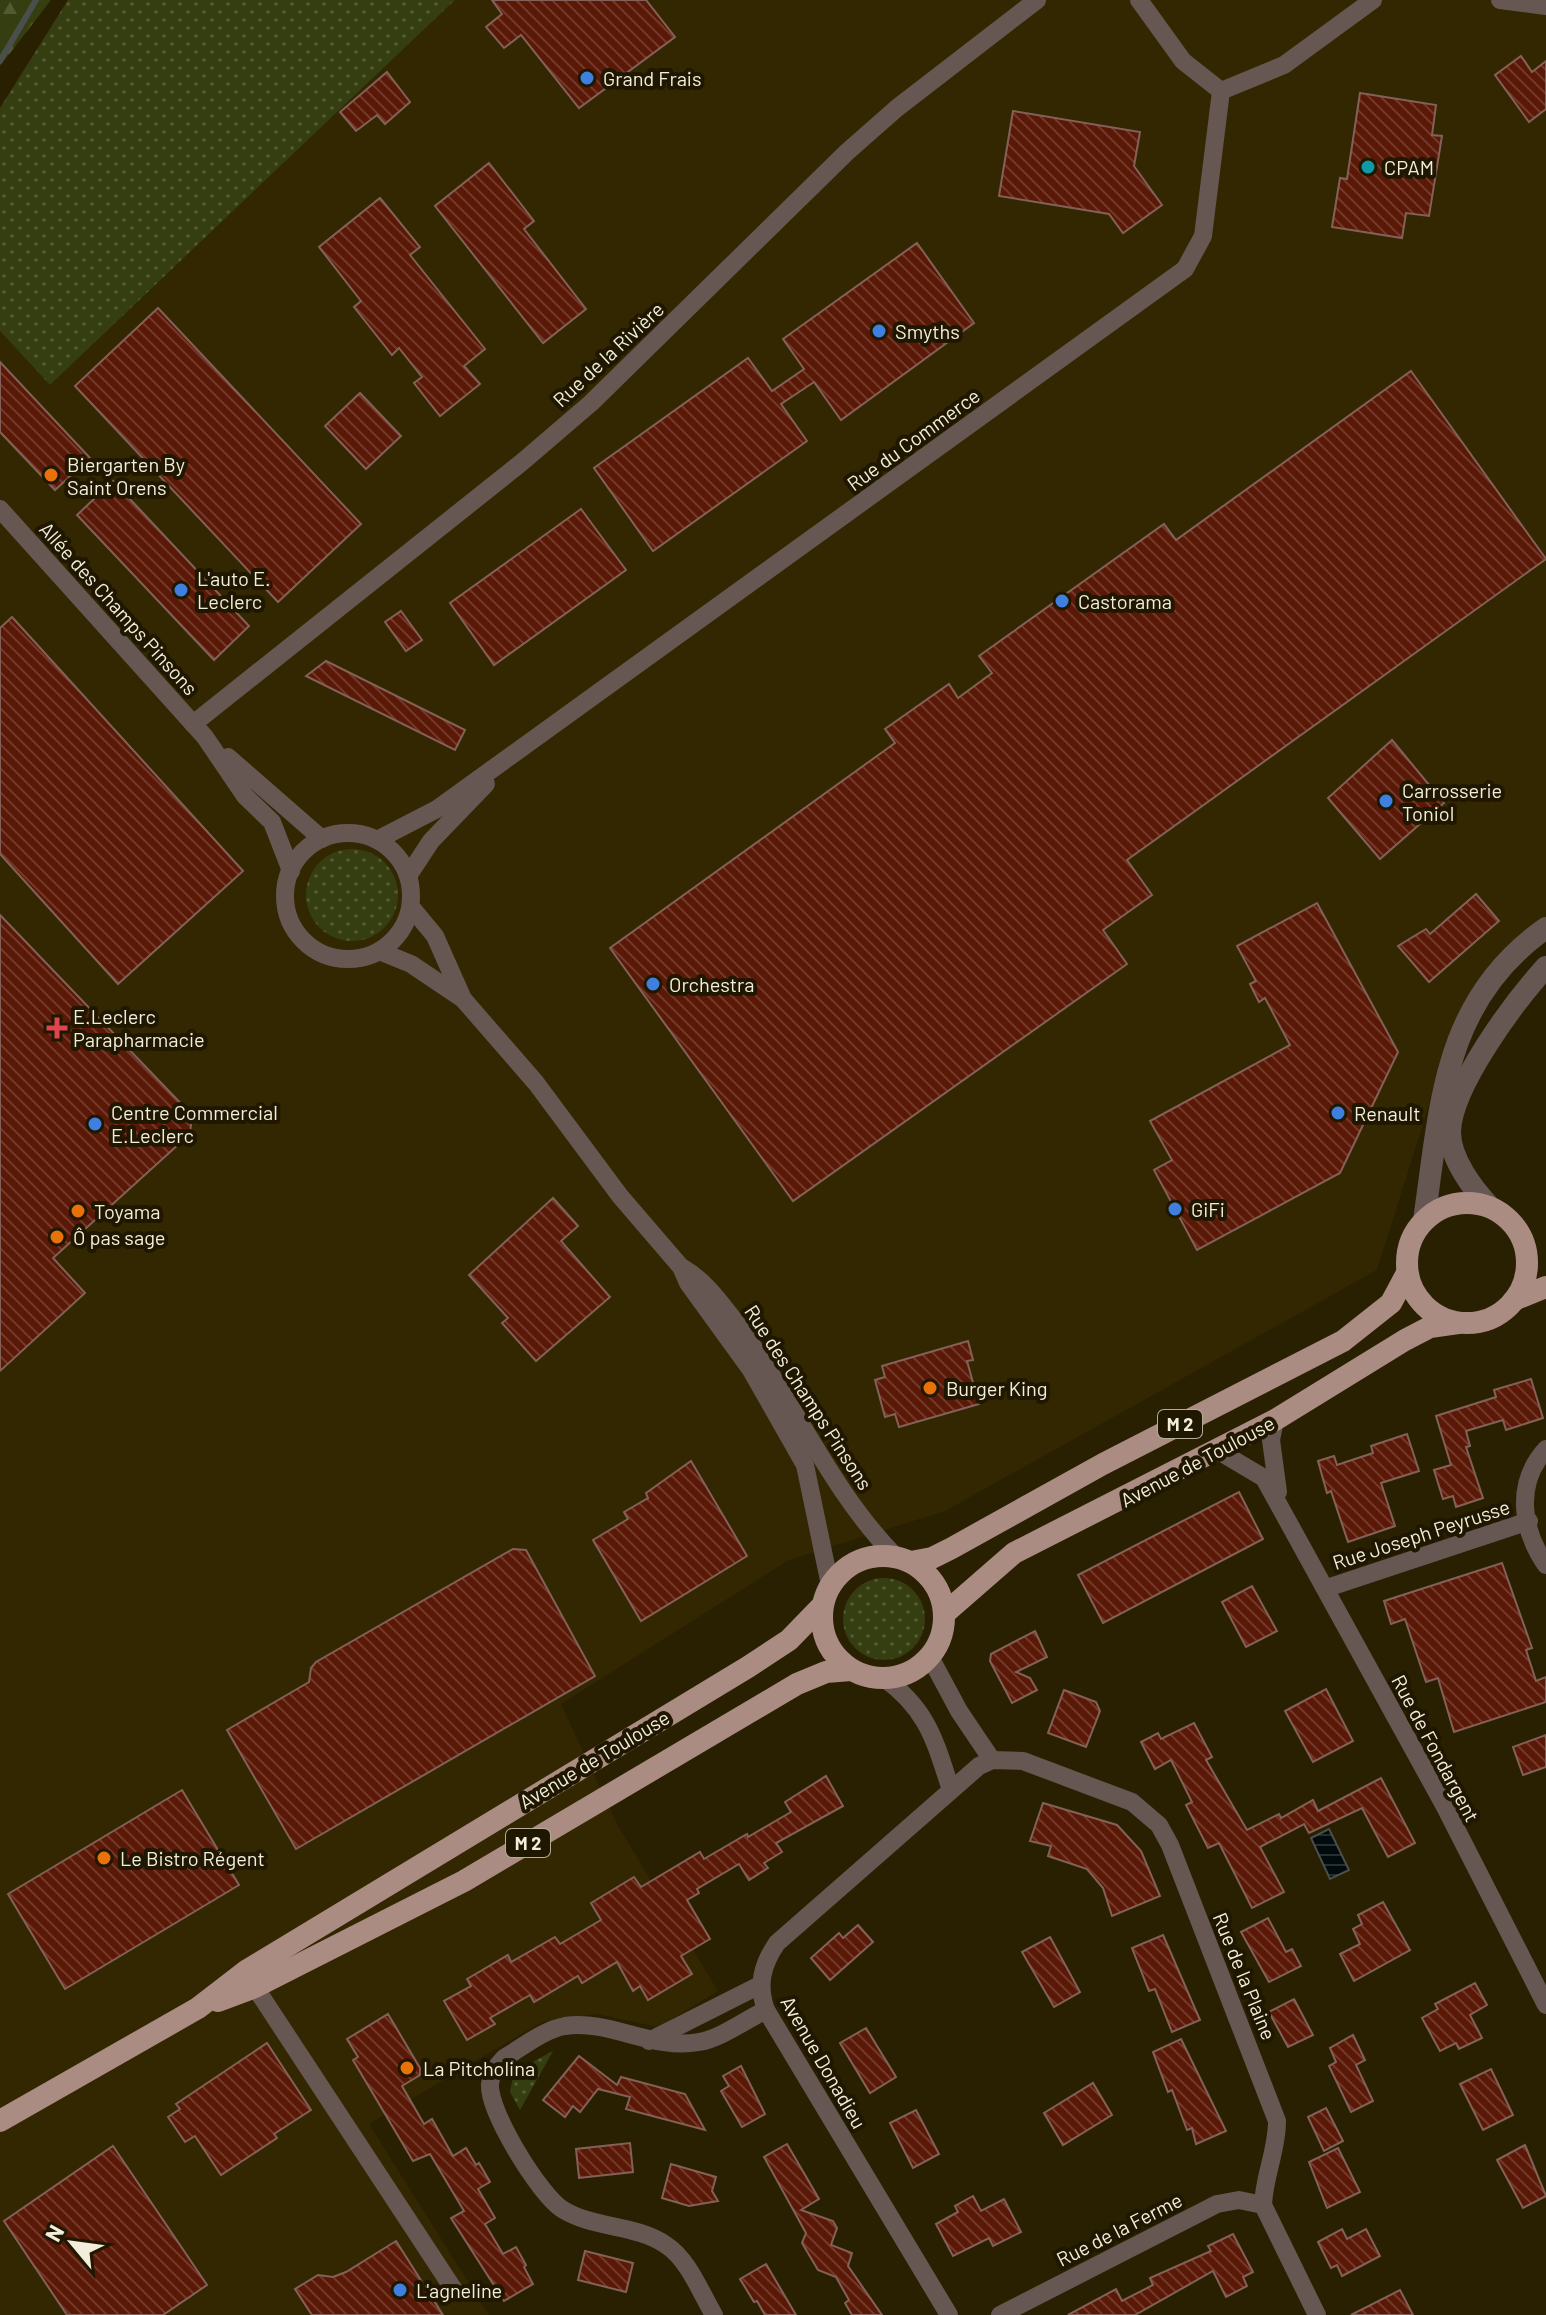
<svg xmlns="http://www.w3.org/2000/svg" width="1546" height="2315" font-family="Barlow,sans-serif">
  <style>
    .built { fill: #322700 }
    .grass { fill: url(#grass-dots) }
    .forest { fill: url(#forest-firs) }
    .water { fill: url(#water-rules); stroke: #4a4f4b; stroke-width: 2 }
    .lines { fill: none; stroke-linecap: round; stroke-linejoin: round }
    .stream { stroke: #4a4f4b; stroke-width: 6 }
    .building { fill: url(#building-back-hatch); stroke: #846158; stroke-width: 2 }
    .minor { stroke: #665752; stroke-width: 18 }
    .tertiary { stroke: #665752; stroke-width: 22 }
    .primary { stroke: #ab8c83; stroke-width: 22 }
    .shop-dot { fill: #3f7fe0; stroke: #1f1700; stroke-width: 3 }
    .culture-dot { fill: #0f9aa8; stroke: #1f1700; stroke-width: 3 }
    .food-dot { fill: #e8710a; stroke: #1f1700; stroke-width: 3 }
    .health-dot { fill: #e0444e; stroke: #1f1700; stroke-width: 3 }
    .labels { text-anchor: middle; dominant-baseline: central; stroke-width: 8; stroke-linejoin: round; paint-order: stroke }
    .shield { fill: #1f1700; stroke: #b3ad9a; stroke-width: 2 }
    .shield-label { font-size: 18px; font-weight: bold; fill: #f3eddc }
    .poi-label { font-size: 20px; fill: #f3eddc; stroke: #1f1700; text-anchor: start }
    .street-label { font-size: 20px; fill: #f3eddc; stroke: #1f1700 }
  </style>
  <defs>
    <pattern id="grass-dots" width="8" height="8" patternUnits="userSpaceOnUse" patternTransform="scale(2)"><rect width="8" height="8" fill="#353e11"/><path d="M2 2h.1M6 6h.1" fill="none" stroke="#535a33" stroke-width="1.8" stroke-linecap="round"/></pattern>
    <pattern id="forest-firs" width="22" height="20" patternUnits="userSpaceOnUse" patternTransform="scale(2)"><rect width="22" height="20" fill="#353e11"/><path d="M5 1l3.5 6h-7zM16 11l3.5 6h-7z" fill="#535a33"/></pattern>
    <pattern id="water-rules" width="6" height="5" patternUnits="userSpaceOnUse" patternTransform="scale(2)"><rect width="6" height="5" fill="#010b0d"/><path d="M0 2.5h6" fill="none" stroke="#262f30"/></pattern>
    <pattern id="building-back-hatch" width="6" height="6" patternUnits="userSpaceOnUse" patternTransform="scale(2)"><rect width="6" height="6" fill="#5a1806"/><path d="M-1 5l2 2M0 0l6 6M5-1l2 2" fill="none" stroke="#723a2a"/></pattern>
  </defs>
  <rect width="100%" height="100%" fill="#292002"/>
  <!-- built -->
  <polygon class="built" points="455,0 1546,0 1546,926 1485,988 1431,1099 1377,1270 945,1511 789,1560 561,1704 618,1826 718,1991 659,2027 596,2014 542,2022 369,2124 489,2315 0,2315 0,331 50,385"/>
  <!-- grass -->
  <g class="grass">
    <polygon points="68,0 455,0 50,385 0,331 0,108"/>
    <circle cx="352" cy="895" r="46"/>
    <circle cx="884" cy="1619" r="41"/>
    <polygon points="553,2051 520,2110 510,2092 514,2072"/>
  </g>
  <!-- forest -->
  <polygon class="forest" points="0,0 51,0 0,66"/>
  <!-- water -->
  <polygon class="water" points="1329,1829 1349,1870 1330,1879 1311,1838"/>
  <g class="lines">
    <!-- stream -->
    <polyline class="stream" points="0,61 36,0"/>
  </g>
  <!-- building -->
  <g class="building">
    <polygon points="492,0 646,0 675,37 579,108 521,35 504,48 486,27 502,14"/>
    <polygon points="1521,56 1532,72 1546,61 1546,109 1529,122 1495,75"/>
    <polygon points="387,72 410,102 385,124 377,115 356,131 340,112"/>
    <polygon points="1360,93 1436,105 1432,135 1442,136 1429,216 1406,213 1402,238 1332,227 1340,178 1347,179"/>
    <polygon points="1013,111 1140,132 1134,166 1162,205 1123,233 1109,214 999,196"/>
    <polygon points="489,163 534,221 524,229 586,309 543,343 435,206"/>
    <polygon points="380,198 420,247 410,255 485,349 464,366 480,384 440,416 414,383 422,377 399,348 392,355 354,307 361,301 319,247"/>
    <polygon points="917,243 974,323 841,420 814,382 781,404 807,441 653,551 594,468 748,358 772,391 804,369 783,339"/>
    <polygon points="158,308 361,524 278,602 75,386"/>
    <polygon points="0,362 90,458 55,490 0,432"/>
    <polygon points="1411,371 1546,559 1127,860 1152,895 1103,930 1127,964 793,1201 610,948 895,743 885,729 949,684 958,698 992,673 979,656 1164,524 1176,540"/>
    <polygon points="360,393 401,436 366,469 325,426"/>
    <polygon points="113,481 249,626 214,660 77,515"/>
    <polygon points="581,509 626,570 494,665 450,603"/>
    <polygon points="401,611 422,640 406,651 385,622"/>
    <polygon points="12,617 243,871 118,984 0,854 0,628"/>
    <polygon points="326,661 465,730 455,750 306,676"/>
    <polygon points="1392,740 1444,803 1380,859 1328,798"/>
    <polygon points="1476,894 1499,921 1429,982 1398,946 1426,929 1430,934"/>
    <polygon points="1317,903 1398,1052 1340,1173 1197,1250 1154,1170 1172,1160 1150,1121 1290,1045 1265,998 1259,1002 1250,984 1256,981 1237,946"/>
    <polygon points="0,915 192,1115 190,1134 53,1258 85,1293 0,1371"/>
    <polygon points="553,1198 578,1226 561,1241 610,1297 536,1361 502,1323 508,1318 469,1275"/>
    <polygon points="968,1341 973,1360 967,1361 979,1404 899,1427 895,1414 885,1417 875,1380 885,1377 882,1366"/>
    <polygon points="1531,1379 1543,1418 1506,1430 1503,1420 1466,1431 1470,1446 1466,1447 1483,1498 1456,1507 1453,1496 1443,1499 1434,1470 1451,1465 1436,1416 1496,1397 1494,1390"/>
    <polygon points="1407,1434 1419,1471 1381,1483 1395,1526 1348,1542 1331,1491 1327,1493 1318,1461 1334,1456 1337,1465 1373,1453 1371,1446"/>
    <polygon points="691,1461 747,1556 641,1621 593,1540 628,1519 624,1512 648,1498 646,1493"/>
    <polygon points="1239,1492 1263,1539 1103,1623 1078,1575"/>
    <polygon points="513,1549 526,1550 595,1676 296,1849 227,1730 309,1682 311,1668 316,1662"/>
    <polygon points="1502,1563 1532,1648 1526,1650 1536,1681 1546,1677 1546,1702 1454,1732 1438,1678 1426,1682 1405,1619 1391,1624 1384,1601"/>
    <polygon points="1252,1586 1277,1631 1246,1647 1222,1602"/>
    <polygon points="1035,1631 1047,1657 1016,1672 1030,1678 1037,1690 1012,1703 990,1661 991,1654"/>
    <polygon points="1326,1689 1353,1741 1313,1762 1285,1711"/>
    <polygon points="1064,1690 1096,1702 1100,1711 1086,1747 1048,1733"/>
    <polygon points="1194,1723 1212,1757 1206,1760 1247,1830 1279,1814 1281,1818 1313,1800 1318,1811 1381,1778 1415,1843 1388,1857 1362,1808 1309,1833 1304,1824 1260,1847 1284,1892 1252,1908 1219,1843 1208,1848 1186,1805 1192,1802 1171,1760 1155,1769 1141,1742 1158,1733 1161,1739"/>
    <polygon points="1546,1735 1546,1767 1523,1775 1513,1747"/>
    <polygon points="826,1776 843,1806 776,1843 782,1852 764,1863 768,1868 749,1880 739,1864 697,1889 699,1893 687,1900 710,1939 681,1956 692,1974 648,2000 640,1986 633,1991 617,1962 582,1983 578,1976 534,2002 530,1995 490,2018 495,2024 467,2040 444,2001 471,1986 467,1979 508,1955 511,1962 555,1937 560,1944 601,1920 591,1903 634,1877 641,1887 700,1852 704,1859 747,1834 748,1837 791,1812 785,1802"/>
    <polygon points="182,1790 239,1885 65,1989 8,1894"/>
    <polygon points="1043,1803 1117,1825 1141,1851 1160,1896 1112,1916 1103,1888 1087,1869 1048,1856 1051,1846 1030,1841"/>
    <polygon points="1383,1902 1410,1950 1354,1981 1340,1954 1360,1944 1353,1929 1362,1924 1358,1915"/>
    <polygon points="1268,1918 1286,1952 1292,1949 1301,1966 1269,1982 1241,1932"/>
    <polygon points="858,1925 873,1942 830,1980 811,1958 839,1933 843,1938"/>
    <polygon points="1163,1935 1200,2020 1172,2032 1155,1989 1149,1991 1132,1948"/>
    <polygon points="1050,1937 1080,1992 1054,2007 1022,1952"/>
    <polygon points="1475,1983 1487,2005 1470,2015 1482,2038 1459,2049 1456,2043 1440,2051 1422,2018 1438,2009 1435,2004"/>
    <polygon points="1294,1999 1313,2035 1288,2047 1269,2012"/>
    <polygon points="388,2014 420,2068 420,2075 402,2086 424,2124 432,2119 453,2156 466,2148 476,2165 479,2163 490,2182 478,2189 495,2218 485,2224 503,2254 516,2247 526,2265 524,2267 533,2284 504,2301 451,2218 464,2211 430,2154 413,2161 353,2060 358,2057 347,2039"/>
    <polygon points="866,2028 896,2077 870,2093 840,2043"/>
    <polygon points="1353,2035 1365,2060 1356,2065 1373,2101 1351,2112 1329,2066 1336,2062 1330,2048"/>
    <polygon points="1181,2039 1226,2131 1196,2144 1192,2128 1187,2130 1172,2090 1168,2092 1153,2052"/>
    <polygon points="267,2043 311,2110 274,2134 277,2138 221,2175 195,2136 185,2142 168,2117 180,2109 176,2104"/>
    <polygon points="579,2056 617,2085 621,2077 685,2094 705,2130 626,2109 630,2097 598,2089 580,2112 573,2106 565,2117 543,2100"/>
    <polygon points="741,2066 765,2114 742,2127 721,2091 729,2086 723,2076"/>
    <polygon points="1491,2069 1513,2115 1483,2130 1460,2084"/>
    <polygon points="1093,2083 1112,2115 1063,2145 1044,2113"/>
    <polygon points="1326,2108 1343,2141 1324,2151 1308,2117"/>
    <polygon points="916,2110 939,2154 913,2168 890,2123"/>
    <polygon points="630,2143 633,2172 579,2178 576,2149"/>
    <polygon points="787,2144 819,2199 801,2210 833,2221 837,2228 831,2245 852,2253 848,2266 882,2315 852,2315 845,2303 849,2300 836,2277 818,2270 802,2243 806,2233 764,2157"/>
    <polygon points="1525,2145 1546,2196 1523,2208 1497,2160"/>
    <polygon points="113,2146 207,2285 163,2315 67,2315 4,2221"/>
    <polygon points="1338,2148 1360,2192 1327,2208 1309,2162"/>
    <polygon points="671,2164 716,2177 712,2191 718,2201 689,2206 662,2198"/>
    <polygon points="973,2196 981,2211 1004,2199 1021,2232 993,2246 989,2238 953,2256 936,2224 958,2212 955,2206"/>
    <polygon points="1342,2229 1347,2239 1366,2229 1380,2256 1342,2276 1337,2265 1331,2268 1318,2242"/>
    <polygon points="1233,2234 1253,2272 1243,2277 1247,2286 1226,2297 1213,2271 1135,2315 1068,2315 1116,2289 1122,2301 1153,2285 1150,2278 1211,2251 1208,2246"/>
    <polygon points="396,2241 443,2315 312,2315 295,2289 318,2275 333,2277 346,2272"/>
    <polygon points="585,2251 633,2263 626,2292 578,2280"/>
    <polygon points="766,2264 796,2315 765,2315 757,2301 754,2302 740,2279"/>
    <polygon points="1400,2290 1413,2315 1351,2315"/>
  </g>
  <g class="lines">
    <!-- minor -->
    <g class="minor">
      <polyline points="1139,0 1183,61 1221,91"/>
      <polyline points="1500,0 1546,6"/>
      <polyline points="1221,91 1284,65 1373,0"/>
      <polyline points="0,509 205,737 245,796 272,822 291,871"/>
      <polyline points="193,724 521,463 591,403 847,152 897,108 1037,0"/>
      <polyline points="228,757 322,839"/>
      <circle cx="348" cy="896" r="63"/>
      <polyline points="377,840 437,809 1185,269 1203,236 1221,91"/>
      <polyline points="408,876 431,841 486,784"/>
      <polyline points="411,907 435,936 463,999 536,1083 620,1196 681,1267 688,1283 751,1370 805,1465 830,1585"/>
      <polyline points="379,951 411,964 460,997"/>
      <path d="M683,1268C704,1280 719,1301 734,1320C792,1396 828,1488 896,1557"/>
      <polyline points="1275,1420 1271,1440 1278,1492"/>
      <path d="M1546,1449C1515,1483 1521,1529 1546,1565"/>
      <polyline points="1217,1450 1264,1478 1444,1805 1546,2005"/>
      <polyline points="1327,1588 1529,1521"/>
      <polyline points="930,1657 959,1711 992,1760"/>
      <path d="M884,1678C928,1710 935,1741 951,1790"/>
      <polyline points="255,1987 454,2290"/>
      <polyline points="649,2041 760,1985"/>
      <path d="M714,2315C701,2293 688,2259 666,2245C636,2224 593,2229 562,2209C539,2194 488,2111 490,2084C491,2073 497,2065 504,2058C523,2047 543,2030 565,2026C610,2019 653,2051 699,2042C722,2038 745,2020 766,2010"/>
      <path d="M949,2315L766,2010C757,1985 762,1965 777,1943L979,1766L992,1760L1023,1761L1132,1802L1159,1825L1170,1845L1277,2121C1277,2151 1264,2176 1263,2205L1317,2315"/>
      <polyline points="1000,2315 1217,2204 1239,2200 1263,2205"/>
    </g>
    <!-- tertiary -->
    <g class="tertiary">
      <path d="M1490,1207C1473,1189 1450,1159 1450,1132C1451,1086 1515,1001 1546,967"/>
      <path d="M1424,1220C1441,1105 1442,1001 1546,928"/>
    </g>
    <!-- primary -->
    <g class="primary">
      <circle cx="1467" cy="1263" r="60"/>
      <polyline points="1516,1299 1546,1287"/>
      <circle cx="883" cy="1617" r="61"/>
      <polyline points="911,1562 932,1558 952,1548 1103,1464 1343,1341 1391,1303 1407,1273"/>
      <polyline points="944,1614 1014,1553 1275,1420 1405,1340 1430,1327 1458,1323"/>
      <polyline points="218,2001 255,1987 464,1881 797,1684 826,1672 851,1670"/>
      <polyline points="0,2121 198,2008 246,1971 748,1667 789,1640 822,1606"/>
    </g>
  </g>
  <!-- markers -->
  <g class="shop-dot">
    <circle cx="587" cy="78" r="8"/>
    <circle cx="879" cy="331" r="8"/>
    <circle cx="181" cy="590" r="8"/>
    <circle cx="1062" cy="601" r="8"/>
    <circle cx="1386" cy="801" r="8"/>
    <circle cx="653" cy="984" r="8"/>
    <circle cx="1338" cy="1113" r="8"/>
    <circle cx="95" cy="1124" r="8"/>
    <circle cx="1175" cy="1209" r="8"/>
    <circle cx="400" cy="2290" r="8"/>
  </g>
  <circle class="culture-dot" cx="1368" cy="167" r="8"/>
  <g class="food-dot">
    <circle cx="51" cy="475" r="8"/>
    <circle cx="78" cy="1211" r="8"/>
    <circle cx="57" cy="1237" r="8"/>
    <circle cx="930" cy="1388" r="8"/>
    <circle cx="104" cy="1858" r="8"/>
    <circle cx="407" cy="2068" r="8"/>
  </g>
  <path class="health-dot" d="M53 1016h8v8h8v8h-8v8h-8v-8h-8v-8h8z"/>
  <g class="labels">
    <!-- shield labels -->
    <g class="shield">
      <rect x="1158" y="1410" width="44" height="28" rx="6"/>
      <rect x="506" y="1829" width="44" height="28" rx="6"/>
    </g>
    <g class="shield-label">
      <text x="1180" y="1424">M 2</text>
      <text x="528" y="1843">M 2</text>
    </g>
    <!-- poi labels -->
    <g class="poi-label">
      <text x="603" y="78">Grand Frais</text>
      <text x="1384" y="167">CPAM</text>
      <text x="895" y="331">Smyths</text>
      <text x="67" y="464">Biergarten By<tspan x="67" dy="23">Saint Orens</tspan></text>
      <text x="197" y="578">L'auto E.<tspan x="197" dy="23">Leclerc</tspan></text>
      <text x="1078" y="601">Castorama</text>
      <text x="1402" y="790">Carrosserie<tspan x="1402" dy="23">Toniol</tspan></text>
      <text x="669" y="984">Orchestra</text>
      <text x="73" y="1016">E.Leclerc<tspan x="73" dy="23">Parapharmacie</tspan></text>
      <text x="111" y="1112">Centre Commercial<tspan x="111" dy="23">E.Leclerc</tspan></text>
      <text x="1354" y="1113">Renault</text>
      <text x="1191" y="1209">GiFi</text>
      <text x="94" y="1211">Toyama</text>
      <text x="73" y="1237">Ô pas sage</text>
      <text x="946" y="1388">Burger King</text>
      <text x="120" y="1858">Le Bistro Régent</text>
      <text x="423" y="2068">La Pitcholina</text>
      <text x="416" y="2290">L'agneline</text>
    </g>
    <!-- street labels -->
    <g class="street-label">
      <text transform="translate(608 354) rotate(-43)">Rue de la Rivière</text>
      <text transform="translate(913 439) rotate(-36)">Rue du Commerce</text>
      <text transform="translate(119 608) rotate(48)">Allée des Champs Pinsons</text>
      <text transform="translate(809 1397) rotate(57)">Rue des Champs Pinsons</text>
      <text transform="translate(1197 1461) rotate(-28)">Avenue de Toulouse</text>
      <text transform="translate(1421 1534) rotate(-18)">Rue Joseph Peyrusse</text>
      <text transform="translate(1436 1748) rotate(62)">Rue de Fondargent</text>
      <text transform="translate(594 1759) rotate(-31)">Avenue de Toulouse</text>
      <text transform="translate(1245 1976) rotate(68)">Rue de la Plaine</text>
      <text transform="translate(824 2062) rotate(60)">Avenue Donadieu</text>
      <text transform="translate(1119 2229) rotate(-27)">Rue de la Ferme</text>
    </g>
  </g>
  <!-- north arrow -->
  <g transform="translate(72 2243) rotate(299)" stroke="#1f1700" stroke-width="6" paint-order="stroke">
  <path d="M0-6L14 30L0 20L-14 30Z" fill="#f3eddc"/>
  <text y="-12" font-size="22" font-weight="bold" text-anchor="middle" fill="#f3eddc">N</text>
  </g>
</svg>
